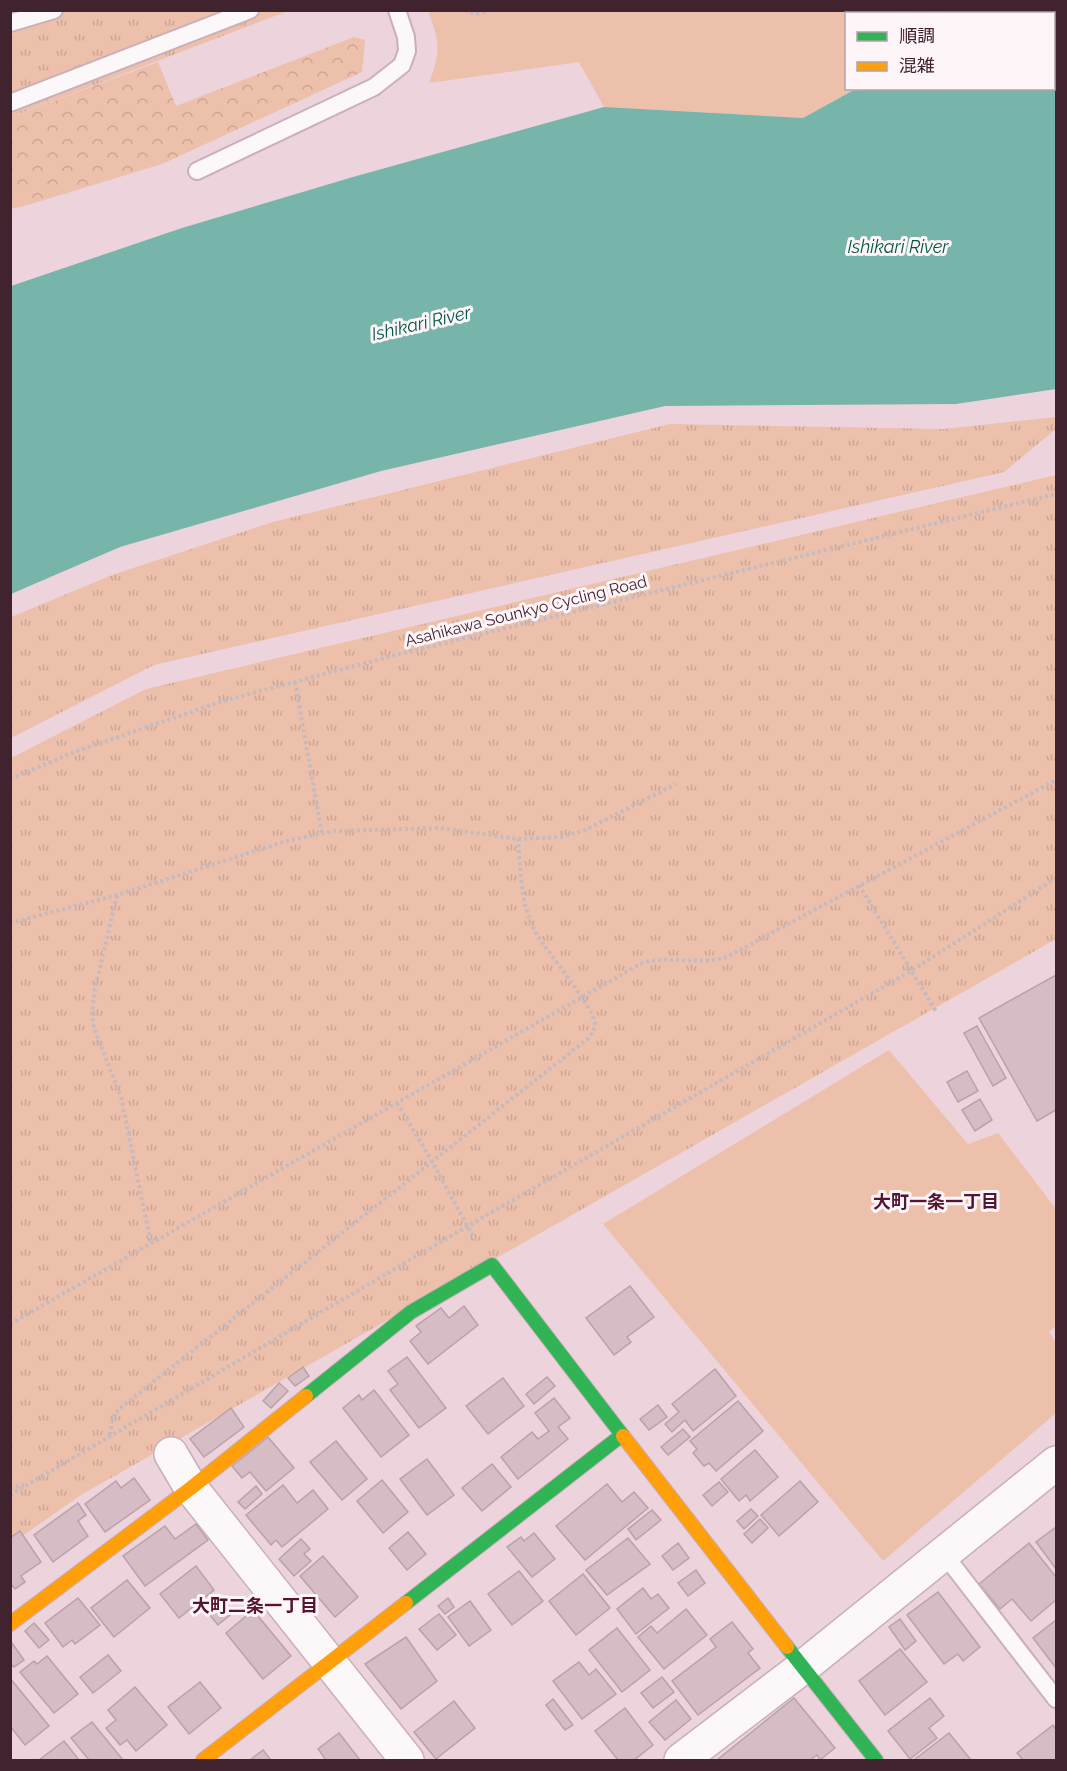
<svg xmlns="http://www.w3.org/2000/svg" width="1067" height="1771" font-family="Raleway,'Noto Sans JP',sans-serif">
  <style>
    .grass { fill: url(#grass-tufts) }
    .forest { fill: url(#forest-crowns) }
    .park { fill: #edc0ab }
    .water { fill: #77b4a9 }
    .building { fill: #d6bcc4; stroke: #baa1aa; stroke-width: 1.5 }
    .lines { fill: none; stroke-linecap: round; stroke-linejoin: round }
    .lane-casing { stroke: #c9afb8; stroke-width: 20 }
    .street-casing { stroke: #c9afb8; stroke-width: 36 }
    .fast-casing { stroke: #c9afb8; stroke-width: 16 }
    .slow-casing { stroke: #c9afb8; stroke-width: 16 }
    .path { stroke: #c6babe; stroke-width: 4; stroke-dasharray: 3 3; stroke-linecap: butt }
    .lane { stroke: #fcf8fa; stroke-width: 16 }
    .street { stroke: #fcf8fa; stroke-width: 33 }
    .fast { stroke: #30b455; stroke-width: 14 }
    .slow { stroke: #ff9f0a; stroke-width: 14 }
    .labels { text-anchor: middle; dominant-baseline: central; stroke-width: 6; stroke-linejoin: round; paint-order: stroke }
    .street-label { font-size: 16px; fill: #40232e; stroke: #fef5f8 }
    .water-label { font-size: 18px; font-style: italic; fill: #01594b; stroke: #fef5f8 }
    .neighbourhood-label { font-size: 18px; font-weight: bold; fill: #531530; stroke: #fef5f8 }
  </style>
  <defs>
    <pattern id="grass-tufts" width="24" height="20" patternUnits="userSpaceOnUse" patternTransform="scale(1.5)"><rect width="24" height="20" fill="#edc0ab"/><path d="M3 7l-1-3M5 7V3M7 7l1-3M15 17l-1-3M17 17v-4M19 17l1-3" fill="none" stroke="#cca593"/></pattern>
    <pattern id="forest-crowns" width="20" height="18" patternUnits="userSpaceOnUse" patternTransform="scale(1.5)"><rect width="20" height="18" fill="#edc0ab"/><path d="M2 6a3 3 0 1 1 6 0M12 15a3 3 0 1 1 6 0" fill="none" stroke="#cca593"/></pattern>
  </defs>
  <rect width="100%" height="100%" fill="#edd3db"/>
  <!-- grass -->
  <g class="grass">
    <polygon points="11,11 288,11 11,117"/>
    <polygon points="1056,417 1056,429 1004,472 154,665 11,738 11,617 112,575 273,522 670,424 944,429"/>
    <polygon points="1056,475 1056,939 81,1495 11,1544 11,758 146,689"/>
  </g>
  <!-- forest -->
  <polygon class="forest" points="354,37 365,40 362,72 162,164 31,204 11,209 11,117 158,62 176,106"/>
  <!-- park -->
  <g class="park">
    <path d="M428,11H1056V67L1054,68V14H846V88L873,89L852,91L803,118L604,107L579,62L429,83C441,51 440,43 428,11Z"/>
    <polygon points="889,1050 968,1144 998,1133 1056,1209 1056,1326 1049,1332 1056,1342 1056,1413 883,1561 603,1224"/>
  </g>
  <!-- water -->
  <polygon class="water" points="1056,67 1056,389 956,404 665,406 381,471 120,547 11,594 11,286 182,228 353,177 604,107 803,118 852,91 873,89 1054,88 1054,68"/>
  <!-- building -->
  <g class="building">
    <polygon points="1056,975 1056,1110 1037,1121 979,1018"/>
    <polygon points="977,1026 1006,1078 993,1086 964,1033"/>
    <polygon points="967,1071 978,1091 958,1102 947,1082"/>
    <polygon points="980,1099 992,1120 975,1131 962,1110"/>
    <polygon points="630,1286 654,1317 627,1337 631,1342 614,1355 586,1318"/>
    <polygon points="464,1306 478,1325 428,1364 410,1341 421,1332 416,1326 441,1308 449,1318"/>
    <polygon points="407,1357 446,1408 419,1428 390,1390 398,1384 388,1371"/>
    <polygon points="303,1367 309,1376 295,1386 288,1378"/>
    <polygon points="715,1369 736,1396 693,1431 685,1420 672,1432 665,1424 679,1412 672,1404"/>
    <polygon points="547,1377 555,1386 534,1404 526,1394"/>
    <polygon points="503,1378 524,1406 488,1434 466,1406"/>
    <polygon points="279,1383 288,1391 271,1408 263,1401"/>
    <polygon points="374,1390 409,1435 381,1457 343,1408 359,1395 362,1400"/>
    <polygon points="554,1398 570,1418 558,1427 568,1439 518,1479 501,1457 532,1432 538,1439 549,1431 535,1413"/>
    <polygon points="738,1401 763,1431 716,1471 709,1463 704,1466 693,1453 697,1449 690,1441"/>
    <polygon points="658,1405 667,1417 649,1430 640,1419"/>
    <polygon points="231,1408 244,1427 204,1457 190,1439"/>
    <polygon points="683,1429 690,1437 668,1455 661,1447"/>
    <polygon points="268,1437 294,1468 266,1491 250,1472 242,1478 232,1466"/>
    <polygon points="336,1441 367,1479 342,1500 310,1462"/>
    <polygon points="755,1450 778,1477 750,1501 746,1495 739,1501 721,1479"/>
    <polygon points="427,1459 454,1495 427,1515 400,1479"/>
    <polygon points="492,1464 511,1487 482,1511 462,1488"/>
    <polygon points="134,1478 150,1500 105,1532 85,1504 116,1481 121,1488"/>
    <polygon points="382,1480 408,1512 383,1533 357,1501"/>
    <polygon points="800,1481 818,1502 779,1536 761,1515"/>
    <polygon points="719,1482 728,1492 712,1506 703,1495"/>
    <polygon points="607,1484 622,1502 634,1492 648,1508 585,1560 556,1526"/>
    <polygon points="283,1485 297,1503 313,1490 328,1509 282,1547 276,1540 271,1545 246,1515"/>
    <polygon points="256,1486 262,1494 245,1509 238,1502"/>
    <polygon points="78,1503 86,1515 78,1521 88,1536 53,1562 34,1535"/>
    <polygon points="751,1509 758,1516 744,1529 737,1521"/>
    <polygon points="652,1510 661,1520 636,1540 628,1529"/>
    <polygon points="760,1519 768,1528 752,1543 744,1534"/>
    <polygon points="196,1524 208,1540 145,1586 123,1556 165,1526 175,1539"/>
    <polygon points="1056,1527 1056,1569 1036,1542"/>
    <polygon points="20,1531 41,1562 21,1576 25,1582 15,1589 10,1583 10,1538"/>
    <polygon points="408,1532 426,1554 407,1570 389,1548"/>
    <polygon points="534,1533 555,1559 532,1577 507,1547 521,1537 524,1541"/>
    <polygon points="628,1538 650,1564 607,1595 586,1570"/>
    <polygon points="301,1539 310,1549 304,1554 311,1561 294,1576 279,1559"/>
    <polygon points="678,1543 689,1558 673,1570 662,1556"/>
    <polygon points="1029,1543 1056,1577 1056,1600 1031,1621 1012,1599 1000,1609 979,1584"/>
    <polygon points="323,1556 358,1597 335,1617 300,1576"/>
    <polygon points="196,1566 214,1590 179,1618 160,1594"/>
    <polygon points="696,1570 705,1583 688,1596 678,1583"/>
    <polygon points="519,1571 543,1601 512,1625 488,1594"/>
    <polygon points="583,1574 610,1608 576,1635 549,1601"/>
    <polygon points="127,1580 150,1608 114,1637 91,1608"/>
    <polygon points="643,1588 651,1599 658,1594 669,1608 636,1634 617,1609"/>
    <polygon points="938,1592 980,1647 963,1661 958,1654 944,1664 907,1615"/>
    <polygon points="78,1598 100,1625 75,1644 72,1640 63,1647 45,1623"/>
    <polygon points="216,1598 230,1615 218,1625 204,1608"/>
    <polygon points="448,1598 454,1607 445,1614 438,1606"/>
    <polygon points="470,1601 491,1630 469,1646 448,1617"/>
    <polygon points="686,1609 707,1635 664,1669 638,1637 651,1626 657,1633"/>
    <polygon points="253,1610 291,1656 263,1679 226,1633"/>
    <polygon points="439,1614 456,1635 437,1650 419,1629"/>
    <polygon points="900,1619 916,1641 905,1650 889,1627"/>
    <polygon points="1056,1620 1056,1668 1033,1638"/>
    <polygon points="732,1622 753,1649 748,1653 760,1668 698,1715 672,1681 716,1647 710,1639"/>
    <polygon points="34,1623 49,1640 39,1648 25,1631"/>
    <polygon points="617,1628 650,1670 622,1692 589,1650"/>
    <polygon points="406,1637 437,1681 401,1709 365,1664"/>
    <polygon points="12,1643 24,1660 14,1667 10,1663"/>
    <polygon points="900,1649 927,1682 885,1715 859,1681"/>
    <polygon points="108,1655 121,1671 93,1693 80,1677"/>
    <polygon points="47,1656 78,1694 54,1713 20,1672 34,1661 37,1664"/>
    <polygon points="579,1662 589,1675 596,1669 616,1694 582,1719 553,1681"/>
    <polygon points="662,1677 674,1692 653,1708 641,1693"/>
    <polygon points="10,1678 49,1726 25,1745 10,1726"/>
    <polygon points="200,1682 221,1708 189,1734 168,1707"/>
    <polygon points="135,1687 167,1725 136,1751 127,1740 120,1745 106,1728 116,1720 108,1710"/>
    <polygon points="794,1698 835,1748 820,1760 817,1755 810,1760 717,1760"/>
    <polygon points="930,1698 944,1716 929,1728 937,1738 910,1759 888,1731"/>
    <polygon points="553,1699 573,1725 565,1730 546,1705"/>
    <polygon points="676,1700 691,1719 665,1740 649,1722"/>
    <polygon points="454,1701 475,1728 436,1759 414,1732"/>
    <polygon points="625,1708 653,1745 634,1760 618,1760 595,1731"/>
    <polygon points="92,1722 123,1760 89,1760 71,1738"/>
    <polygon points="1053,1725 1056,1730 1056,1760 1023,1760 1017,1753"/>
    <polygon points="339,1733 360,1760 326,1760 318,1749"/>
    <polygon points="949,1733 971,1760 914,1760"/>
    <polygon points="64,1741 79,1760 39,1760"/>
    <polygon points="263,1750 270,1759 269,1760 250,1760"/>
  </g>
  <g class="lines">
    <defs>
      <g id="lane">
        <polyline points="10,23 54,10"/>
        <polyline points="10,103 250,10"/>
        <polyline points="197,171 374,87 402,65 407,51 406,37 397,10"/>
        <polyline points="944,1554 1056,1699"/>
      </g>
      <g id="street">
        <polyline points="171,1454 191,1488 407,1760"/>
        <polyline points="681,1760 803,1667 1056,1463"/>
      </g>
      <g id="fast">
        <polyline points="306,1396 411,1312 492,1265 623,1436"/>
        <polyline points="406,1603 622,1435"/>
        <polyline points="787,1647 876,1760"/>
      </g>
      <g id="slow">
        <polyline points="623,1436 787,1647"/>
        <polyline points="10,1624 191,1488 306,1396"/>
        <polyline points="203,1760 406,1603"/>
      </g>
    </defs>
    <!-- lane casing -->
    <use href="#lane" class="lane-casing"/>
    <!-- street casing -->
    <use href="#street" class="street-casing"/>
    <!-- fast casing -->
    <use href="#fast" class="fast-casing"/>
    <!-- slow casing -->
    <use href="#slow" class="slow-casing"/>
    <!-- path -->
    <g class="path">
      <polyline points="465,10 476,14 491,10"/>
      <polyline points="295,682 322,834"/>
      <polyline points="10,779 77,751 223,701 392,656 1056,494"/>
      <polyline points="859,885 937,1013"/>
      <polyline points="117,895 95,989 92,1013 94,1028 121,1097 151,1244"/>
      <polyline points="10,923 117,895 287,841 335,831 440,828 518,839 562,837 585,830 676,784"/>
      <polyline points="397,1103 429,1156 475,1240"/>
      <path d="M10,1324L640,964C668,954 698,966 727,957L1056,780"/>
      <path d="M110,1435L113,1416L119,1409L590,1037C592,1032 595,1028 595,1024C594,1008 550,955 539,938C520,910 521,872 518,839"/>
      <polyline points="10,1488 24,1485"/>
      <polyline points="10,1495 461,1230 911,971 1056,878"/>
    </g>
    <!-- lane -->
    <use href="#lane" class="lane"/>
    <!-- street -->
    <use href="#street" class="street"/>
    <!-- fast -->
    <use href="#fast" class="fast"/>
    <!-- slow -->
    <use href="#slow" class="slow"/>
  </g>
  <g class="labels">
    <!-- street labels -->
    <g class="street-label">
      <text transform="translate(526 611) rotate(-14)">Asahikawa Sounkyo Cycling Road</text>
    </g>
    <!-- water labels -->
    <g class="water-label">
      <text x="898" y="246">Ishikari River</text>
      <text transform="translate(421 323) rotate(-13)">Ishikari River</text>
    </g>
    <!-- neighbourhood labels -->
    <g class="neighbourhood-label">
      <text x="936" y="1201">大町一条一丁目</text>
      <text x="255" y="1605">大町二条一丁目</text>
    </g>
  </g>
  <!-- border -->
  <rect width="1067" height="1771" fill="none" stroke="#40232e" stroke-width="24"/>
  <!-- legend -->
  <rect x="845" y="12" width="210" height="78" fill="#fef5f8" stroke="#b2a1a7" stroke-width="1.5"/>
  <rect x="857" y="32" width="30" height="9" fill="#30b455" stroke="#b2a1a7" stroke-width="1.5"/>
  <text x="899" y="42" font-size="18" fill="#40232e">順調</text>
  <rect x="857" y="62" width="30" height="9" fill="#ff9f0a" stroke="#b2a1a7" stroke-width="1.5"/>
  <text x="899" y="72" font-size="18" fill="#40232e">混雑</text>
</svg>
